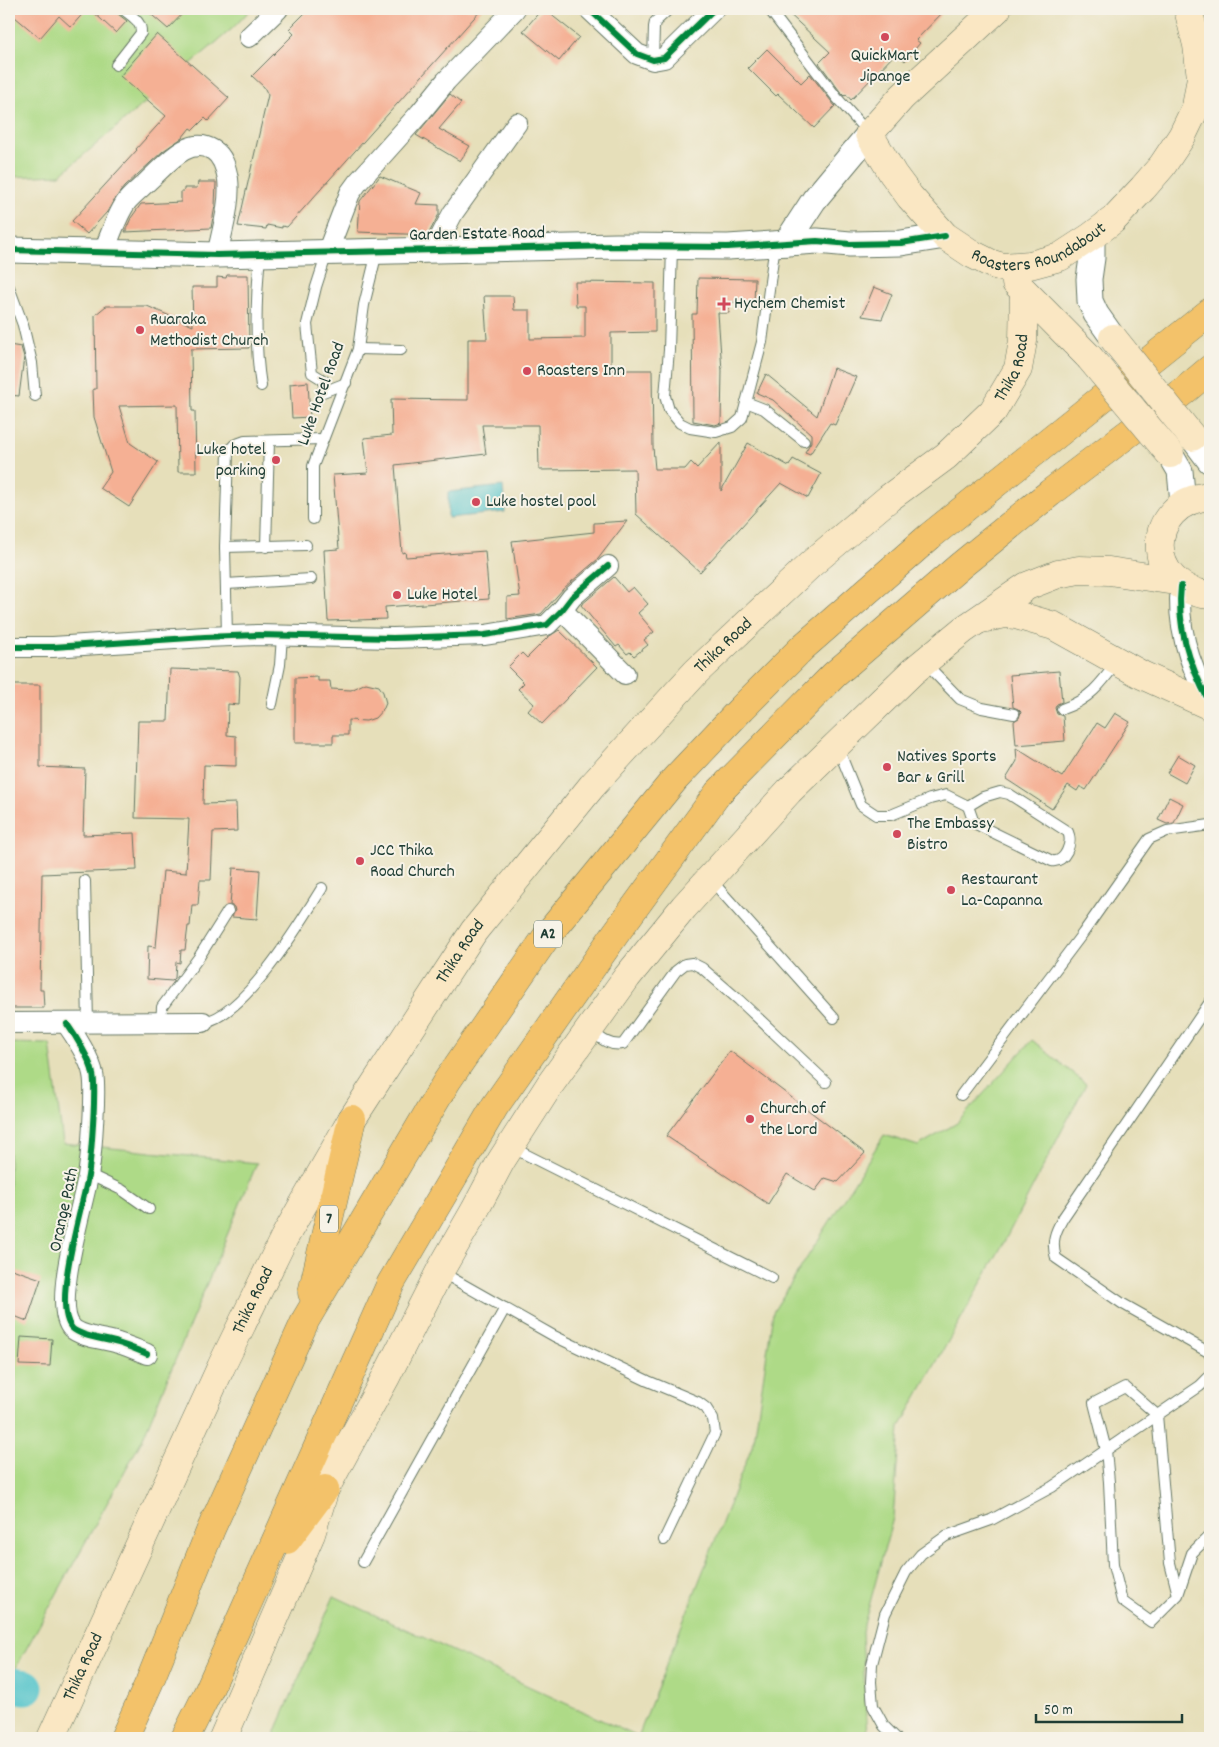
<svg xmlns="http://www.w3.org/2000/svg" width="1219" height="1747" font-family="Dekko,sans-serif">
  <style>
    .green { fill: #aeda87; stroke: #668c5e }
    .water { fill: #57c5cb; stroke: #3b8180 }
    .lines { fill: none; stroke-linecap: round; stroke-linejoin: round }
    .river { stroke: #57c5cb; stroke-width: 35 }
    .building { fill: #f5b094 }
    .service-casing { stroke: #657663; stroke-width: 12 }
    .minor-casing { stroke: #657663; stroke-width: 22 }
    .tertiary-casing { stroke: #657663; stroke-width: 27 }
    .secondary-casing { stroke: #657663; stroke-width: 29 }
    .trunk-casing { stroke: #657663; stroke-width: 29 }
    .service { stroke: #fff; stroke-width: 10 }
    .minor { stroke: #fff; stroke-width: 20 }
    .tertiary { stroke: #fff; stroke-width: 25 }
    .secondary { stroke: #fae7c3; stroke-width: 28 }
    .trunk { stroke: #f3c26a; stroke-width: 28 }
    .secondary-bridge-casing { stroke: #657663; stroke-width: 29; stroke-linecap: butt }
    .secondary-bridge { stroke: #fae7c3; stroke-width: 28 }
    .cycleway-casing { stroke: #f7f3e8; stroke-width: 9 }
    .cycleway { stroke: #00873e; stroke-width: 6 }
    .poi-dot { fill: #d1495b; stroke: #f7f3e8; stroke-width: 2 }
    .labels { text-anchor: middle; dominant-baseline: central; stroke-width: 4; stroke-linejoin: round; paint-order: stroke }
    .shield { fill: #f7f3e8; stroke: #60746a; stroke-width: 1 }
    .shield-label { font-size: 16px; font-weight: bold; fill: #1f3d34 }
    .poi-label { font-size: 18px; fill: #1f3d34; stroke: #f7f3e8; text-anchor: start }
    .street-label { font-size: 18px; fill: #1f3d34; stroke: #f7f3e8 }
  </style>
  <rect width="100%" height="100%" fill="#f7f3e8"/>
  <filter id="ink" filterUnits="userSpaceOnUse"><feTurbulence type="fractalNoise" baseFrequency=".02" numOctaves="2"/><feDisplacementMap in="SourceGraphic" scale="10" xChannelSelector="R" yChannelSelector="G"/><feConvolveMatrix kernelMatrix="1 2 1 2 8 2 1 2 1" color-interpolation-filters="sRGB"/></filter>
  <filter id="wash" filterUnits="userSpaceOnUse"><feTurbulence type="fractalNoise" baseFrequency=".0096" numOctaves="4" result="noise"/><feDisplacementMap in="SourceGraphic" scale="20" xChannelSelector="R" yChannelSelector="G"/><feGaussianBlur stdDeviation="1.12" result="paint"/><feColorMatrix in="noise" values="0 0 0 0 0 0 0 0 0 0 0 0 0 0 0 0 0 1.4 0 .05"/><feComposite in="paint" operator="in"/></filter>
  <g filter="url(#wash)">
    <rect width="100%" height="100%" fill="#e6dfba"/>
    <!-- green -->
    <g class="green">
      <polygon points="9,9 251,9 233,28 60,175 9,177"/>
      <polygon points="1032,1040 1086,1084 1003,1244 900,1427 893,1518 862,1632 867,1738 273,1738 334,1596 638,1737 754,1441 773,1312 884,1135 918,1146 957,1123"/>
      <polygon points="9,1043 50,1044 63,1143 257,1163 142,1440 9,1680"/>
    </g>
    <!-- water -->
    <polygon class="water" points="503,486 505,512 448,518 448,492"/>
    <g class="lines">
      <!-- river -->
      <polyline class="river" points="9,1685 26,1687"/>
    </g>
    <g id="blocks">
      <!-- building -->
      <g class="building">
        <polygon points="9,9 87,9 71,27 59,16 40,38 9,12"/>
        <polygon points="90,9 116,9 118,14 127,21 116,33"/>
        <polygon points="145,9 187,9 168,29"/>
        <polygon points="309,9 482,9 287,227 282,226 282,228 267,225 266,229 238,226 268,95 264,87 252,76 294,34 289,29"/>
        <polygon points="542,9 544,9 579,37 559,61 523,31"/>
        <polygon points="784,9 946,9 916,40 920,43 905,61 896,53 851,100 846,94 844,96 842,94 819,63 830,52"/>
        <polygon points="157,34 229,98 208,121 205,118 193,130 190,128 182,138 163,151 124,187 114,200 107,212 87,234 72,221 137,150 136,149 166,116 120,76"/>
        <polygon points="767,49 801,83 810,74 835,106 814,128 778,94 776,96 748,68"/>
        <polygon points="450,94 461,103 439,129 470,146 460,161 416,135"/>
        <polygon points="380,176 421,193 416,204 439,205 439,214 428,235 358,232 360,201"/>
        <polygon points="198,182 216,182 215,206 211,228 125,232 131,218 141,204 181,202 181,191 184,191 184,188 197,188"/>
        <polygon points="227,275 248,275 249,348 191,349 192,411 195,411 196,472 178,472 177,405 119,406 130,443 158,462 129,507 100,488 111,472 94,417 93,389 96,389 95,315 106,306 147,306 193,326 192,287 217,287 217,277 226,278"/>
        <polygon points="698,278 755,279 754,303 730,302 729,313 718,313 722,371 721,423 715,425 693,421 692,314 697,314"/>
        <polygon points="575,282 655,283 655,332 611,333 611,370 652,370 653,447 655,469 685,469 691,462 697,468 721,442 721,491 748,443 789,466 793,459 821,474 808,498 781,483 700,572 636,514 635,469 539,470 538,425 482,425 486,454 395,465 402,553 405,552 406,557 485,551 489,599 385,607 386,619 328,621 324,550 339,549 333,475 368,473 364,438 392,435 391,399 468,400 468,339 487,339 484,296 513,296 514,310 530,310 530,339 585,338 585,306 576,306"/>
        <polygon points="874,287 892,294 882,319 862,316"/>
        <polygon points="9,345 21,347 24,357 19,396 9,395"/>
        <polygon points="833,368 856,377 835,425 830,423 810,454 805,452 811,442 811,434 773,400 757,393 766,374 817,416"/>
        <polygon points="308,382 310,417 292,418 290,384"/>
        <polygon points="627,521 598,559 564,588 541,614 507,619 507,597 520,596 512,541 594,532 594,523"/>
        <polygon points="614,577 627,592 633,587 648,604 638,613 654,632 644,640 648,645 634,656 630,652 627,654 619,645 616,647 581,605"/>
        <polygon points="559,630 597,667 542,724 528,711 534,704 518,689 524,683 508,667 522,653 527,658 548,637"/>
        <polygon points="170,669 238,671 240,677 239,705 228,704 227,735 236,736 236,766 204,765 203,804 236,803 237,831 213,832 211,880 200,880 198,905 192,905 190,926 188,926 185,950 181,950 180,963 176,962 175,978 172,981 147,979 148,946 156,947 163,871 186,873 189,819 135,818 138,721 168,721"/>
        <polygon points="1059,671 1062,702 1057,704 1055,708 1057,714 1063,716 1065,741 1016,745 1014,721 1019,718 1021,712 1018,709 1013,707 1010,675"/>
        <polygon points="318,677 318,681 330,681 331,689 351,690 366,683 379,686 383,692 386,703 384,708 375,718 366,721 348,720 348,735 333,735 333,743 295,743 295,678"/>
        <polygon points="9,685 40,685 40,767 85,769 83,835 135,833 137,870 42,874 40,990 43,990 44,1008 9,1008"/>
        <polygon points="1115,713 1130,722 1086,790 1080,786 1077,791 1068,785 1052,809 1006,779 1017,761 1016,748 1062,777 1097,723 1105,728"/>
        <polygon points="1178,755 1195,765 1185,783 1167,773"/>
        <polygon points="1169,797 1183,804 1174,823 1167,824 1158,820"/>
        <polygon points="233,868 260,870 257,919 232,917 235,911 234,907 230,905"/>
        <polygon points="730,1051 865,1153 838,1182 825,1178 815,1191 787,1174 768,1204 666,1136"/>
        <polygon points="9,1268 41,1279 27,1321 9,1314"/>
        <polygon points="21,1337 52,1339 50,1366 19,1365"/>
      </g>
    </g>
  </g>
  <g filter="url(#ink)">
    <use href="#blocks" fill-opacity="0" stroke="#657663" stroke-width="1"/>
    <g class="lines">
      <defs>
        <g id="service">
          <polyline points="771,9 772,13 837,98 869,134"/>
          <polyline points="653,60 654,27 655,22 669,9"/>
          <path d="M116,65L141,33C142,21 131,16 123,9"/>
          <polyline points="672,247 669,350 665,396 669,410 680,423 690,428 716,432 732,427 742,418 762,342 775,244"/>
          <polyline points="327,253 316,287 307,324 312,373 325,381 323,392 346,383"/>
          <path d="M260,255C256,298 254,343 261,386"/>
          <polyline points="9,287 23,325 32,363 35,396"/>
          <polyline points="358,349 401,350"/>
          <polyline points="746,402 764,409 804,441"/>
          <polyline points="313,519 313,466 358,349 364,305 377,252"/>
          <polyline points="225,547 306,545"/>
          <polyline points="266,547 269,441"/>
          <polyline points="226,584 311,579"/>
          <polyline points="227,636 225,547 228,452 234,445 245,441 323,439"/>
          <polyline points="925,663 960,699 982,708 1014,714"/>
          <polyline points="272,704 280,665 282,636"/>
          <path d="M1062,709C1089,700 1101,684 1117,662"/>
          <polyline points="838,748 861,805 876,815 891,815 930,799 946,795 968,806"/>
          <path d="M1000,792L1009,794L1068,832C1073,843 1065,863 1052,861L974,823L968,806L983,797Z"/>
          <polyline points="711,880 834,1018"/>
          <polyline points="85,881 88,1024"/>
          <path d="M1210,1002L1063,1218C1055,1232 1051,1242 1056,1258L1123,1304L1210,1353"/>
          <path d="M203,1022C244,1017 301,922 322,888"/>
          <polyline points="161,1023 162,1007 199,957 228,911"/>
          <path d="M590,1030C600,1038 610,1047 623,1044L676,971L685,964L692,963L702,968L739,1000L826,1082"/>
          <polyline points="961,1095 1083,933 1149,839 1167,831 1210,825"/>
          <polyline points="511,1147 772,1278"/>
          <polyline points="88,1174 122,1190 149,1209"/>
          <polyline points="441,1272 554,1336 648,1381 698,1402 706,1408 713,1419 715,1433 664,1540"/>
          <polyline points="363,1562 505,1308"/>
          <polyline points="1178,1595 1170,1563 1157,1415 1125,1387 1094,1403 1106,1450 1109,1482 1113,1565 1122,1601 1151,1622 1178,1595 1192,1553 1210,1535"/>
          <polyline points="896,1738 884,1726 873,1706 871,1682 872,1664 885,1614 906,1572 921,1554 946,1536 991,1520 1052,1487 1200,1386 1210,1376"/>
        </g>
        <g id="minor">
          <polyline points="589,9 637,54 653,60 664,58 714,9"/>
          <polyline points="249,37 278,9"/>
          <polyline points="433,251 453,213 517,123"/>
          <path d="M103,253C110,237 117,214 127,201C134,193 142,187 149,180C166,165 188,135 213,150C223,156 226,168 228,179C231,203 222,231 217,255"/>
          <polyline points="327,253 350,193 358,182 420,113 446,81 515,9"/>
          <path d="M1181,586C1176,628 1190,667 1210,703"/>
          <polyline points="562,610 625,674"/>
          <polyline points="9,647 53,647 205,637 258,635 393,638 485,635 547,625 562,610 572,597 608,566"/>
          <polyline points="9,1023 203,1022"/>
          <path d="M67,1024C75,1035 91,1061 93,1074C95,1084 94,1095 94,1104C93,1128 92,1152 88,1176C83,1206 51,1306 72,1328C81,1337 106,1339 118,1343C128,1346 137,1350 147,1354"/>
        </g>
        <g id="tertiary">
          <polyline points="1092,236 1092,258 1089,279 1090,301 1096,314 1113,338"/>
          <polyline points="786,243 814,200 869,134"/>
          <polyline points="9,250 217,255 617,246 728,247 817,241 850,244 901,243 945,236"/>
          <polyline points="1192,437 1210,461"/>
          <polyline points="1170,454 1180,471 1183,503"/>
        </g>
        <g id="secondary">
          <path id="s1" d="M997,9L902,97L869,134L893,174L910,197L945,236L972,254L992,264L1002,267L1030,265L1060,257L1092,236L1113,220L1143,188L1162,166L1182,136L1196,107L1201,77L1197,45L1188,9"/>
          <polyline points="1016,283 1089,357"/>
          <path d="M1210,496C1143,502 1143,588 1210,595"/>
          <polyline points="981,619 1005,614 1016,615 1054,626 1142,675 1210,706"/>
          <path id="s2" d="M51,1738L221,1367L284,1238L352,1119L474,931L592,786L696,672L811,564L889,498L946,456L993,411L1018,369L1023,341L1024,292"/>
          <polyline points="223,1738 311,1534 325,1489 387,1375 440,1271 475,1210 501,1161 549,1086 627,977 684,907 789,791 912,672 963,630 1027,586 1058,574 1079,570 1109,571 1175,581"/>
        </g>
        <g id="trunk">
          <polyline points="312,1293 352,1119"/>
          <polyline points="287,1540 325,1489"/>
          <polyline points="124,1738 149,1683 211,1529 306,1319 447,1081 549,933 675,779 742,708 803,647 930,536 1210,312"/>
          <polyline points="185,1738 208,1692 391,1283 495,1106 616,933 718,793 834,675 960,566 1050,493 1184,391 1210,369"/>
        </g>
      </defs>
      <!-- service casing -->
      <use href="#service" class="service-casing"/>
      <!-- minor casing -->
      <use href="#minor" class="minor-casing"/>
      <!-- tertiary casing -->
      <use href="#tertiary" class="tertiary-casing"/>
      <!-- secondary casing -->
      <use href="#secondary" class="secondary-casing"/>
      <!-- trunk casing -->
      <use href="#trunk" class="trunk-casing"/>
      <!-- service -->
      <use href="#service" class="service"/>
      <!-- minor -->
      <use href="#minor" class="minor"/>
      <!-- tertiary -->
      <use href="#tertiary" class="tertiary"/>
      <!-- secondary -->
      <use href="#secondary" class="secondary"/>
      <!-- trunk -->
      <use href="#trunk" class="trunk"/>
      <defs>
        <g id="secondary-bridge">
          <polyline points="1113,338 1192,437"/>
          <polyline points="1089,357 1170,454"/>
        </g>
      </defs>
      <!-- secondary-bridge casing -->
      <use href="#secondary-bridge" class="secondary-bridge-casing"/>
      <!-- secondary-bridge -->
      <use href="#secondary-bridge" class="secondary-bridge"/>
      <defs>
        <g id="cycleway">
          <polyline points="589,9 637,54 653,60 664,58 714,9"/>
          <polyline points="9,250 217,255 617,246 728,247 817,241 850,244 901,243 945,236"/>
          <path d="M1181,586C1176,628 1190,667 1210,703"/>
          <polyline points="9,647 53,647 205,637 258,635 393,638 485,635 547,625 562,610 572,597 608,566"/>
          <path d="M67,1024C75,1035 91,1061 93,1074C95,1084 94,1095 94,1104C93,1128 92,1152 88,1176C83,1206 51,1306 72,1328C81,1337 106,1339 118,1343C128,1346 137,1350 147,1354"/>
        </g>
      </defs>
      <!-- cycleway casing -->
      <use href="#cycleway" class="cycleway-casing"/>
      <!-- cycleway -->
      <use href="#cycleway" class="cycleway"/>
    </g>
  </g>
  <!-- markers -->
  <g class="poi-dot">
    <circle cx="885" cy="37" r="5"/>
    <path d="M721.5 296.5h5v5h5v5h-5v5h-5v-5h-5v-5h5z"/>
    <circle cx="140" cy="330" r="5"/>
    <circle cx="527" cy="371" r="5"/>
    <circle cx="276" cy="460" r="5"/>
    <circle cx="476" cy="502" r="5"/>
    <circle cx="397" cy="595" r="5"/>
    <circle cx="887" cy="767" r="5"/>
    <circle cx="897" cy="834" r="5"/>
    <circle cx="360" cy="861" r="5"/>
    <circle cx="951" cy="890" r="5"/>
    <circle cx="750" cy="1119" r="5"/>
  </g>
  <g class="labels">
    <!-- shield labels -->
    <g class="shield">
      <rect x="534" y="920.5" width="28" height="27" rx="4"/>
      <rect x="320" y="1205.5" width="18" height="27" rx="4"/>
    </g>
    <g class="shield-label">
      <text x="548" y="934">A2</text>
      <text x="329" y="1219">7</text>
    </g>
    <!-- poi labels -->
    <g class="poi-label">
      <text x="885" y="56" text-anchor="middle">QuickMart<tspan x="885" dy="21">Jipange</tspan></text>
      <text x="734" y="304">Hychem Chemist</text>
      <text x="150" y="320">Ruaraka<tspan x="150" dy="21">Methodist Church</tspan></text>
      <text x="537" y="371">Roasters Inn</text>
      <text x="266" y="450" text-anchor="end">Luke hotel<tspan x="266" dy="21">parking</tspan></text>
      <text x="486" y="502">Luke hostel pool</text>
      <text x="407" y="595">Luke Hotel</text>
      <text x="897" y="757">Natives Sports<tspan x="897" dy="21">Bar &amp; Grill</tspan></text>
      <text x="907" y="824">The Embassy<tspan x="907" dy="21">Bistro</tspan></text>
      <text x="370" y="851">JCC Thika<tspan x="370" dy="21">Road Church</tspan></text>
      <text x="961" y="880">Restaurant<tspan x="961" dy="21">La-Capanna</tspan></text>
      <text x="760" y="1109">Church of<tspan x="760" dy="21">the Lord</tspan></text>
    </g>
    <!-- street labels -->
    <g class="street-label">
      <text transform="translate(477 235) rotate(-1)">Garden Estate Road</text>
      <text stroke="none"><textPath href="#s1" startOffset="412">Roasters Roundabout</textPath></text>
      <text stroke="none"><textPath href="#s2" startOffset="1698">Thika Road</textPath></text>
      <text transform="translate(322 394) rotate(-70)">Luke Hotel Road</text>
      <text stroke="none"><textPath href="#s2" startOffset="1292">Thika Road</textPath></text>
      <text stroke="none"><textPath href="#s2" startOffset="888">Thika Road</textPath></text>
      <text transform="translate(65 1210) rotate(-78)">Orange Path</text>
      <text stroke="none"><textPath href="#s2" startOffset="482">Thika Road</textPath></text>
      <text stroke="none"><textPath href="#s2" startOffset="78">Thika Road</textPath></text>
    </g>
  </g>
  <!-- margin -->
  <rect width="1219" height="1747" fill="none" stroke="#f7f3e8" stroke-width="30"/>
  <!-- scale -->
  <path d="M1036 1714v8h146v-8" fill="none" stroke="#1f3d34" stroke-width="2.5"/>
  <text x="1044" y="1714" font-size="15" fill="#1f3d34" stroke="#f7f3e8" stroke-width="4" paint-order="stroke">50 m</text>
</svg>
